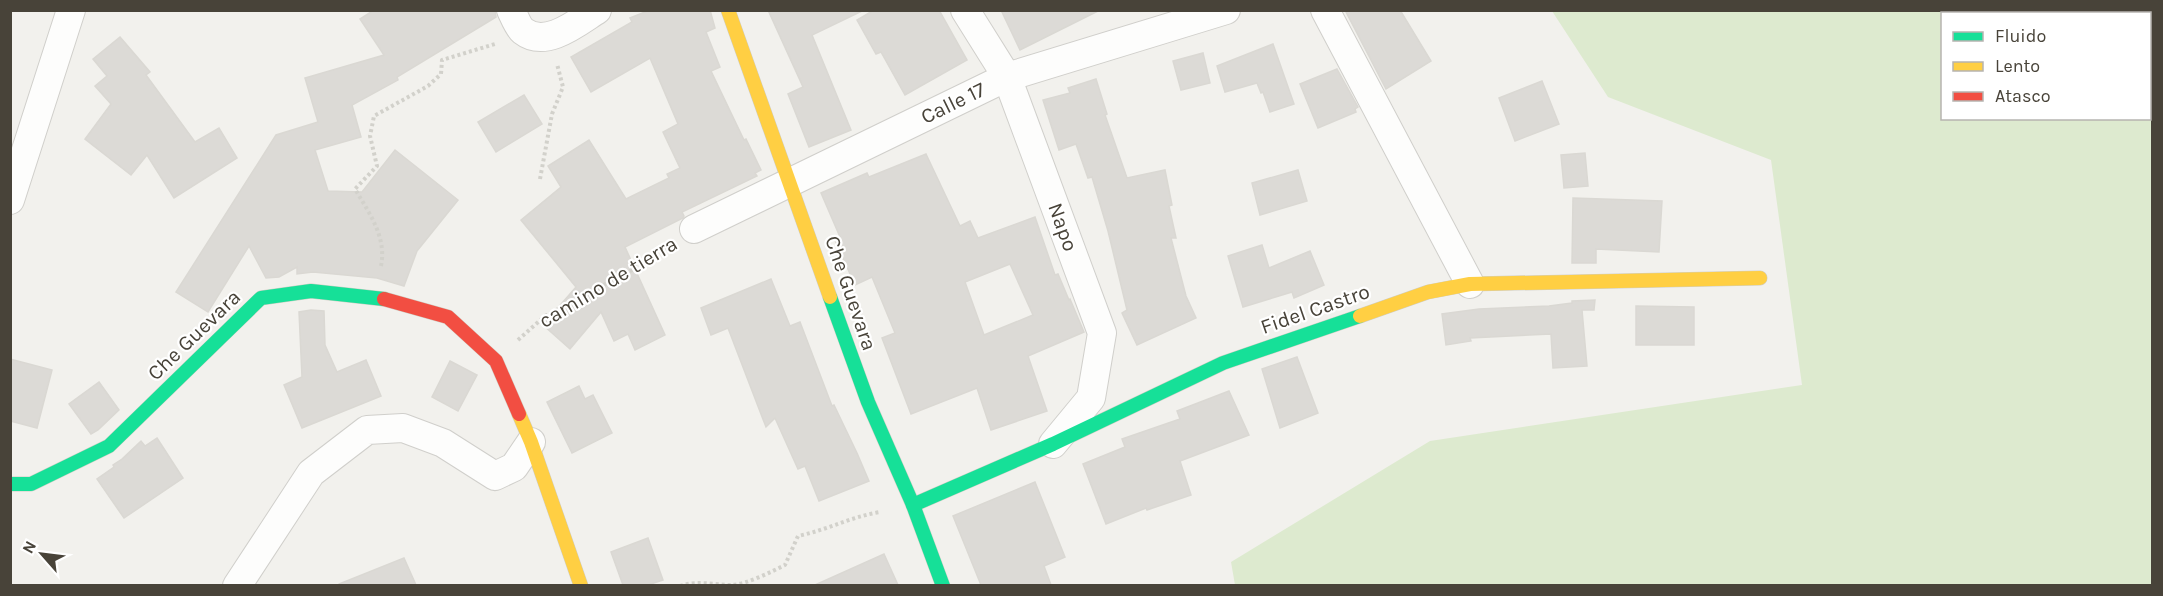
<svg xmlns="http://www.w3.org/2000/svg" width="2163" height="596" font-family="Karla,sans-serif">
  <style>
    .green { fill: #ddeacf }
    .building { fill: #dcdad6; stroke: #dad8d3; stroke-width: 1.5; fill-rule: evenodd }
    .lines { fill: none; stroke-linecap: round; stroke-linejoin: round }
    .street-casing { stroke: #d0cfcb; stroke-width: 30 }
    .fast-casing { stroke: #d0cec4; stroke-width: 15 }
    .slow-casing { stroke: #d0cec4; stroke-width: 15 }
    .jam-casing { stroke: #d0cec4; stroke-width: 15 }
    .path { stroke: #d2d1cb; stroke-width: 4; stroke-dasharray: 3 3; stroke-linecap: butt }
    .street { stroke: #fdfdfc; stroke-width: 28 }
    .fast { stroke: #16e098; stroke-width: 14 }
    .slow { stroke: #ffcf43; stroke-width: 14 }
    .jam { stroke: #f24e42; stroke-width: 14 }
    .labels { text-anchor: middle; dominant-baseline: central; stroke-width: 4.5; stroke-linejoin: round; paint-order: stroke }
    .street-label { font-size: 21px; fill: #484339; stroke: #fff }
  </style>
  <rect width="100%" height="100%" fill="#f2f1ed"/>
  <!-- green -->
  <polygon class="green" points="2089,10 2152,11 2152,585 1235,585 1231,562 1430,441 1802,385 1771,160 1608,97 1552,11 2010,11 2013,13 1942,14 1942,118 2150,118 2150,14 2085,13"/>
  <!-- building -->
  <g class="building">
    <polygon points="374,10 495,10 496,17 397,77 398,80 352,105 361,137 315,150 328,191 362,192 395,150 458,200 417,251 404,286 377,278 313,272 297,274 297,267 279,277 266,278 249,246 208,312 176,292 276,135 318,122 305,78 384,55 360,19"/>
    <polygon points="650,10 710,10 715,28 706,32 720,67 711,71 744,140 746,139 761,170 755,173 757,176 682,212 684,216 683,218 625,247 665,335 635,350 628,334 614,341 601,312 570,349 543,325 576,287 521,220 561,187 548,166 589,140 626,199 669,178 667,174 680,168 663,132 678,124 650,58 591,92 571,57 632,22 630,18"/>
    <polygon points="768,10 864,10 812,35 851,130 809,147 788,94 803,87"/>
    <polygon points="874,10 939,10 967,60 905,95 881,52 876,54 857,20"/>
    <polygon points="1001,10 1100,10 1020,50"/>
    <polygon points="1345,10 1400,10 1431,61 1386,89"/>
    <polygon points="120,37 150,72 146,75 195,142 219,128 237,158 174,198 147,155 131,175 85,139 111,104 95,86 107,76 93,59"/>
    <polygon points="1273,44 1294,104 1270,112 1263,92 1261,93 1257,83 1225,92 1217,66"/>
    <polygon points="1203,53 1210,83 1181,90 1173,61"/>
    <polygon points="1337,69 1358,107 1355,109 1356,112 1318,128 1300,84"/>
    <polygon points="1096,79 1107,114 1105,115 1127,178 1165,170 1172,205 1169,206 1176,238 1171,238 1186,296 1196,318 1137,345 1122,313 1127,310 1108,231 1092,177 1088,178 1076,144 1059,150 1043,100 1070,93 1068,88"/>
    <polygon points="1542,81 1559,124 1515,141 1499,98"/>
    <polygon points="524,95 542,124 496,152 478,122"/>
    <polygon points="1585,153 1588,186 1564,188 1561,155"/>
    <path d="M926,154L960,226L970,221L978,238L1035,217L1055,275L1058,274L1069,300L1070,299L1084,332L1028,356L1047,411L991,430L977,388L911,414L882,338L895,333L872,277L855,285L835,240L840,237L821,193L867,173L869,177ZM1010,264L1033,315L984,335L965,282Z"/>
    <polygon points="1298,170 1307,201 1260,215 1252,183"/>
    <polygon points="1573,198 1662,201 1659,252 1596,249 1596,263 1572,263"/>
    <polygon points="1262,245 1269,268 1310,251 1324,285 1294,298 1292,292 1243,307 1228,256"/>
    <polygon points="771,279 790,326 800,322 832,406 834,405 857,453 869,481 819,501 805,466 798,469 775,418 766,427 728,328 711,335 701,308"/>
    <polygon points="1595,300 1594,310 1582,310 1587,366 1553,368 1551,334 1470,338 1471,341 1446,345 1442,314 1479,309 1549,306 1572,303 1572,301"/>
    <polygon points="1636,306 1694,307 1694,345 1636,345"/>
    <polygon points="311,310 324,311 325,345 337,372 366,360 381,396 302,428 284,385 302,377 299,312"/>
    <polygon points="1297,357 1318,413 1280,428 1262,369"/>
    <polygon points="10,359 52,370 37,428 10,421"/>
    <polygon points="450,361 477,375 458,411 432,397"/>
    <polygon points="99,382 119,410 98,430 91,434 69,404"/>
    <polygon points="579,386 585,399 593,395 612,433 572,453 547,402"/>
    <polygon points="1229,391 1249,435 1180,461 1191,495 1147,510 1146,508 1106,524 1083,464 1125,447 1122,439 1180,419 1177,411"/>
    <polygon points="157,438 183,478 124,518 97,479 114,467 113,465 122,459 141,441 145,446"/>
    <polygon points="1035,482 1065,557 1044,566 1051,585 981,585 953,516"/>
    <polygon points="648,538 663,580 648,585 623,585 611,552"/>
    <polygon points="884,554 898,585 815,585"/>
    <polygon points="404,558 416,585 339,585 339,584"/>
  </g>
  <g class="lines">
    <defs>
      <g id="street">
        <path d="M511,10C514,16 518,27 523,31C546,49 578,22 597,10"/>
        <polyline points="965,10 1007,77 1102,333 1091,398 1053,444"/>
        <polyline points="1325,10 1470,284"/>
        <polyline points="10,200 71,10"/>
        <polyline points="694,229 1007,77 1226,10"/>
        <polyline points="237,586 311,473 367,430 403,428 443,443 495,476 514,467 531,442"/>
      </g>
      <g id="fast">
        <polyline points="830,297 868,402 913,505 943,586"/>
        <polyline points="10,484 31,484 109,446 261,298 311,291 384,299"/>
        <polyline points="913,505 1053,444 1223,363 1360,316"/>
      </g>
      <g id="slow">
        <polyline points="728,10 830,297"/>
        <polyline points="1360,316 1428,292 1470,284 1760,278"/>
        <polyline points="519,414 531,442 581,586"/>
      </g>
      <polyline id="jam" points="384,299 448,317 496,361 519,414"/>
    </defs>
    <!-- street casing -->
    <use href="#street" class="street-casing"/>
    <!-- fast casing -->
    <use href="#fast" class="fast-casing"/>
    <!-- slow casing -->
    <use href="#slow" class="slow-casing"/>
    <!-- jam casing -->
    <use href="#jam" class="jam-casing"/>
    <!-- path -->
    <g class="path">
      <polyline points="540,179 552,114 563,87 557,64"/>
      <path d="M381,266C387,237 369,213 355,189L377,166L370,136L374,116L428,86L441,74L442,60L495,44"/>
      <polyline points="518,340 545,316 649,261 671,245"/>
      <path d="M680,586C697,580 714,585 732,585C747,584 771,572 785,565L798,536C827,530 850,517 880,512"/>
    </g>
    <!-- street -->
    <use href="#street" class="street"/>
    <!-- fast -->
    <use href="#fast" class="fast"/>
    <!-- slow -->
    <use href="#slow" class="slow"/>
    <!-- jam -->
    <use href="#jam" class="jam"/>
  </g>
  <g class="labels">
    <!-- street labels -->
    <g class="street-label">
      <text transform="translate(953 103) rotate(-26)">Calle 17</text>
      <text transform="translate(1063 227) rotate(70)">Napo</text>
      <text transform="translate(608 282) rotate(-31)">camino de tierra</text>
      <text transform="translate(851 293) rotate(71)">Che Guevara</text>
      <text transform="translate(1315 309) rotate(-19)">Fidel Castro</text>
      <text transform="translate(194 335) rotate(-44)">Che Guevara</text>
    </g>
  </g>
  <!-- border -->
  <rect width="2163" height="596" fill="none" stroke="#484339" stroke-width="24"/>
  <!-- legend -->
  <rect x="1941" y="12" width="210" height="108" fill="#ffffff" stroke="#b6b4b0" stroke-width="1.5"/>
  <rect x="1953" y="32" width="30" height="9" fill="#16e098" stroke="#b6b4b0" stroke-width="1.5"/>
  <text x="1995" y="42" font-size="18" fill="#484339">Fluido</text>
  <rect x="1953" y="62" width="30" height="9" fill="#ffcf43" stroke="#b6b4b0" stroke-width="1.5"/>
  <text x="1995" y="72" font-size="18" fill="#484339">Lento</text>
  <rect x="1953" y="92" width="30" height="9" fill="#f24e42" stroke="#b6b4b0" stroke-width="1.5"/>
  <text x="1995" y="102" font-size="18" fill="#484339">Atasco</text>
  <!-- north arrow -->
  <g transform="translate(42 554) rotate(298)" stroke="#ffffff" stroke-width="4.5" paint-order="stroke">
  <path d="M0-4.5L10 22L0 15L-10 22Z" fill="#484339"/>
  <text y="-9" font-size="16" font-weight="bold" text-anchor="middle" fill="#484339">N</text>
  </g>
</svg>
